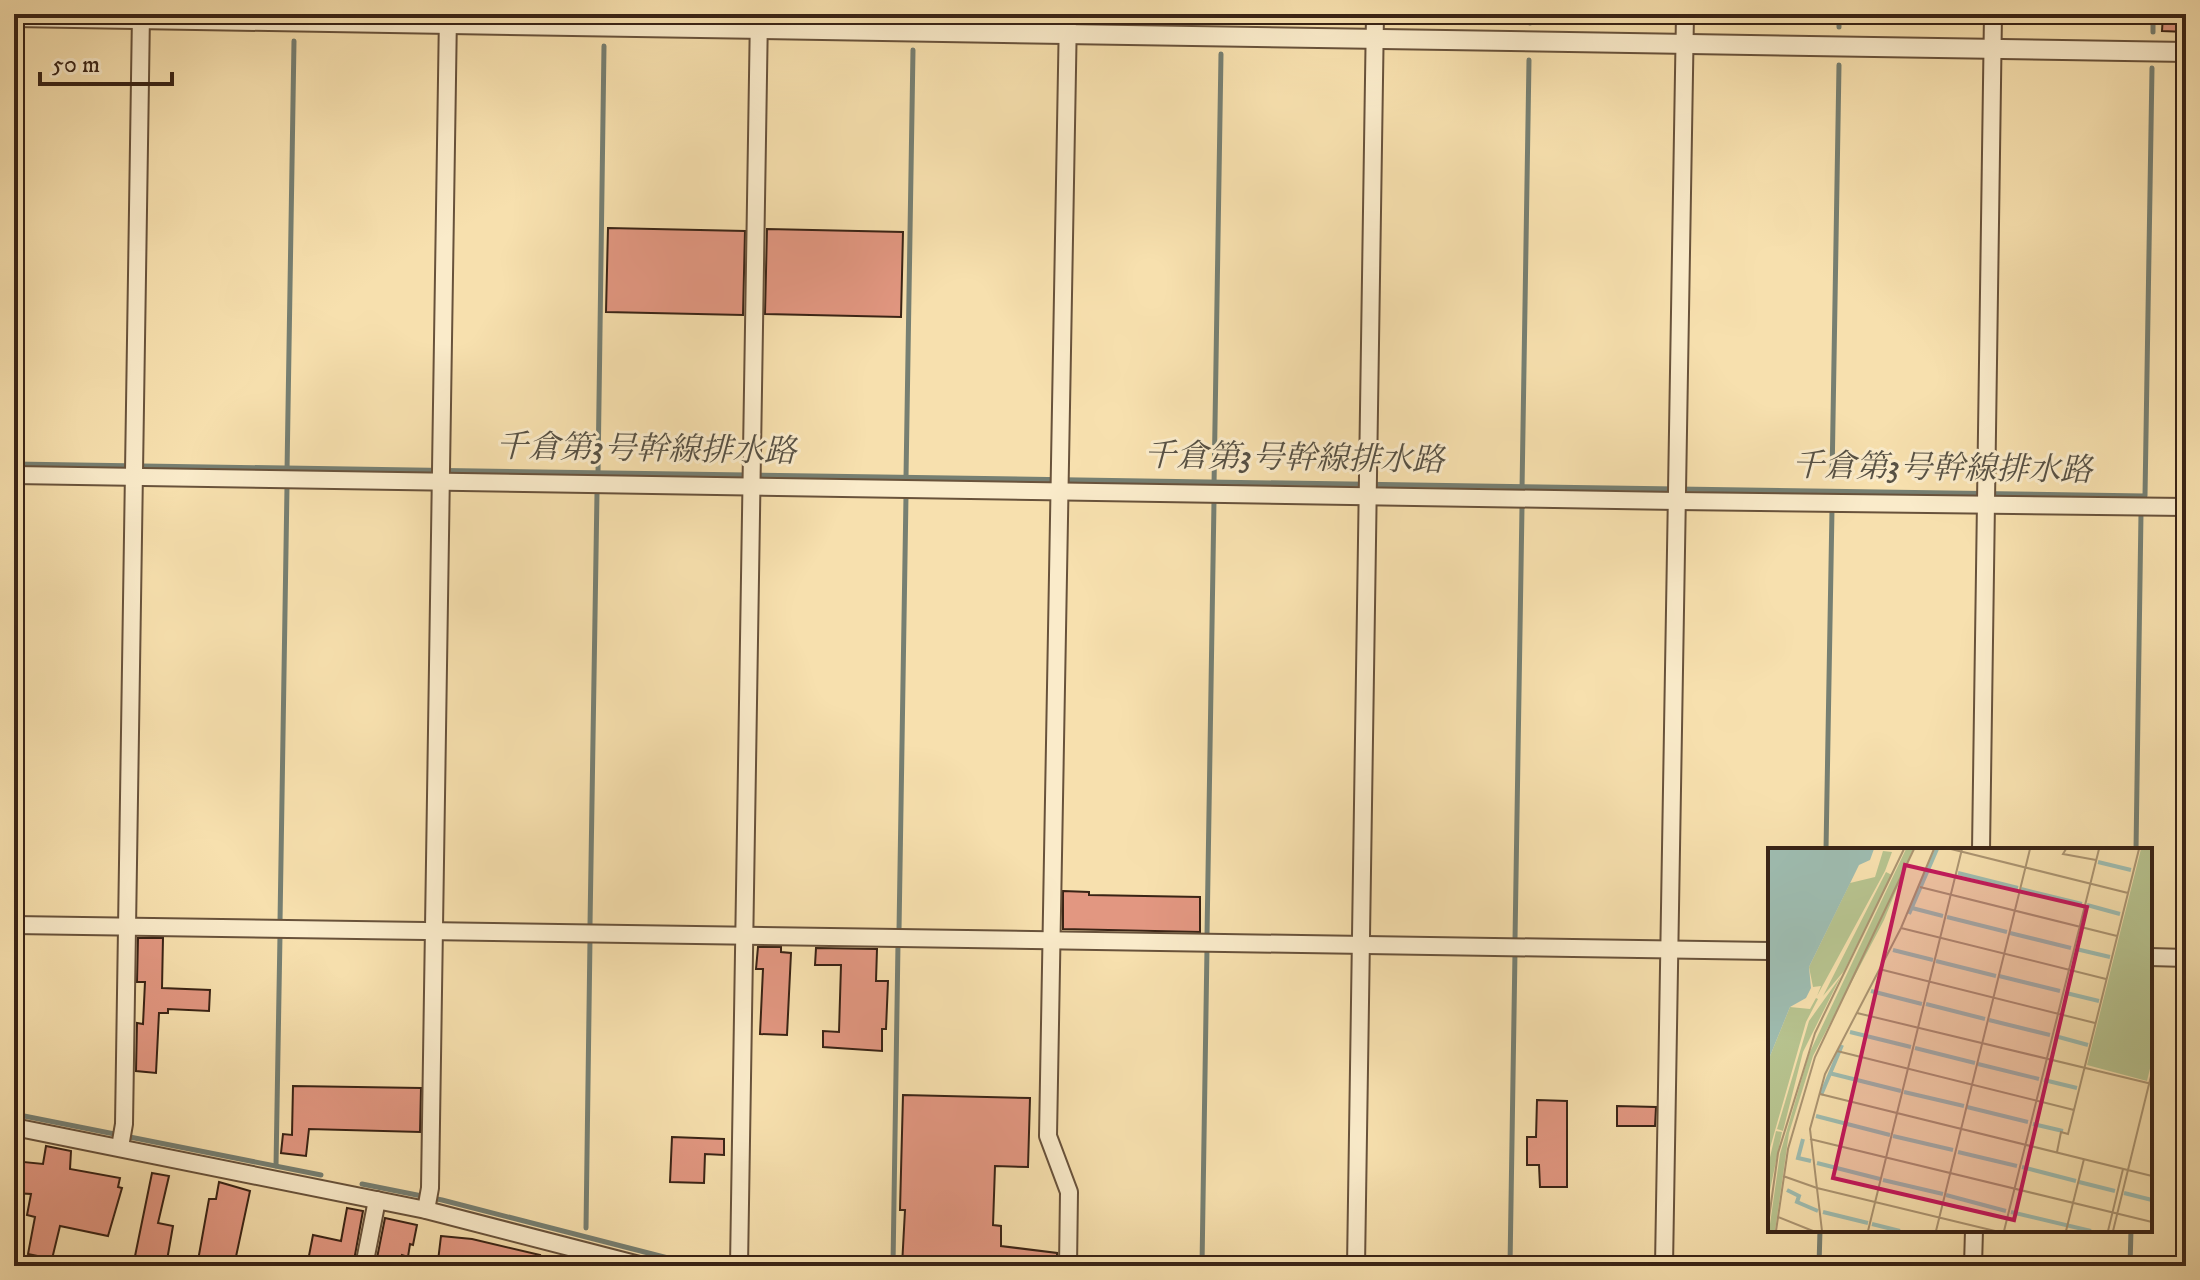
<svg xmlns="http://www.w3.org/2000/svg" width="2200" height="1280" font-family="'IM FELL DW Pica','Noto Serif JP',serif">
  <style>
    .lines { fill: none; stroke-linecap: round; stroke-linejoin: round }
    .stream { stroke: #767f72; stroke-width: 5 }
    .building { fill: #e29781; stroke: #392315; stroke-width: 2 }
    .minor-casing { stroke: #68523b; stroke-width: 20 }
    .tertiary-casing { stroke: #68523b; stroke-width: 22 }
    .minor { stroke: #faebca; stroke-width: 16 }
    .tertiary { stroke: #faebca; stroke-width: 18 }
    .labels { text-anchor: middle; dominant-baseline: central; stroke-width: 6; stroke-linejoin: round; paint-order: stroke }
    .water-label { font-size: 32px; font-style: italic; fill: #575144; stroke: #faebca }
    .inset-river { fill: none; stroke: #9ebcb0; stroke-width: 4 }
    .inset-road { fill: none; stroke: #ab9471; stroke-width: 2 }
    .view { fill: #c2185b; fill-opacity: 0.15; stroke: #c2185b; stroke-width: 4 }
    .inset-edge { fill: none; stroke: #392315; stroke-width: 4 }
  </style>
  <rect width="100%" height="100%" fill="#f7e0ae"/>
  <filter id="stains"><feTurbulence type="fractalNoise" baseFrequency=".0025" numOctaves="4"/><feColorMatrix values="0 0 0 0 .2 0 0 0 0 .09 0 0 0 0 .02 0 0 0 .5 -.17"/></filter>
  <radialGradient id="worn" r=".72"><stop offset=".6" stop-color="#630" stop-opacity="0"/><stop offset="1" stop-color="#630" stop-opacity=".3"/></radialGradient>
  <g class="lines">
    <!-- stream -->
    <g class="stream">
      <polyline points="1221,16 1221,14"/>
      <polyline points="1530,23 1530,14"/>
      <polyline points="1839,27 1839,14"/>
      <polyline points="2153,32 2153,14"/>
      <polyline points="14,464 2145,496 2152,68"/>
      <polyline points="287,472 294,41"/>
      <polyline points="598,473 604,46"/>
      <polyline points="906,477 913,50"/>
      <polyline points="1832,479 1839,65"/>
      <polyline points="1214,486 1221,54"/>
      <polyline points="1522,490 1529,60"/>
      <polyline points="1826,850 1832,509"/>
      <polyline points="2136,850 2141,513"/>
      <polyline points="280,922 287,487"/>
      <polyline points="590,925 597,493"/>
      <polyline points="899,931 906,496"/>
      <polyline points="1207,936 1214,501"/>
      <polyline points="1515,940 1522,507"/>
      <polyline points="14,1114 321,1175"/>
      <polyline points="276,1166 280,935"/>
      <polyline points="362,1184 442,1200 699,1266"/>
      <polyline points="586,1228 590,939"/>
      <polyline points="893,1266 898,944"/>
      <polyline points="1202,1266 1207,948"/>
      <polyline points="1510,1266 1515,952"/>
      <polyline points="1819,1266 1820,1230"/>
      <polyline points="2130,1266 2131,1230"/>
    </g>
  </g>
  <!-- building -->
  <g class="building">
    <polygon points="2163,15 2186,16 2186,32 2162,31"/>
    <polygon points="608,228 745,231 743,315 606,312"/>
    <polygon points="767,229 903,232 901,317 765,314"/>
    <polygon points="1063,891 1089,892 1089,895 1200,897 1200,932 1063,929"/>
    <polygon points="138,938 163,938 162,988 210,990 209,1011 168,1009 168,1013 159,1013 156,1073 136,1071 137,1023 143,1024 145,982 137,982"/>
    <polygon points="758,947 781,947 781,952 791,953 787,1035 760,1034 763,969 756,969"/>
    <polygon points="816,948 877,949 876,981 888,981 886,1029 882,1029 882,1051 823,1047 823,1031 839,1032 841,965 815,965"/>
    <polygon points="293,1086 421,1088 420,1132 309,1129 306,1156 281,1153 283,1134 292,1135"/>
    <polygon points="903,1095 1030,1098 1028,1167 995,1166 993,1225 1001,1226 1001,1246 1057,1253 1057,1266 902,1266 905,1210 900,1210"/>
    <polygon points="1537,1100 1567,1101 1567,1187 1540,1187 1539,1165 1527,1165 1527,1137 1536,1137"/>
    <polygon points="1617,1106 1656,1107 1655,1126 1617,1126"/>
    <polygon points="672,1137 724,1139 724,1155 705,1154 704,1183 670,1182"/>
    <polygon points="46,1146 71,1151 70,1169 120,1178 118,1187 122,1188 108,1236 60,1226 52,1259 28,1254 35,1217 27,1215 31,1194 14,1193 14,1161 43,1164"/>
    <polygon points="152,1173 169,1176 158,1223 173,1226 166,1266 134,1261"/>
    <polygon points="219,1182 250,1191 234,1266 197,1266 209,1199 216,1199"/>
    <polygon points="347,1208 363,1211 353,1266 307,1266 313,1235 341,1241"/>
    <polygon points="385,1218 417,1225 413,1245 410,1244 408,1257 402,1255 401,1262 377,1258"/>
    <polygon points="441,1236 472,1239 540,1255 537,1266 441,1266 441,1262 438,1261"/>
  </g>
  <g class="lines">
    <defs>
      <g id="minor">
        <polyline points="14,475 1677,501 2186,507"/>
        <polyline points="1981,850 1993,14"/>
        <polyline points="14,925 1770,951"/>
        <polyline points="2150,957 2186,958"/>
        <polyline points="14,1127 426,1210 643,1266"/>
        <polyline points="120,1147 124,1124 141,14"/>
        <polyline points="426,1210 430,1188 448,14"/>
        <polyline points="364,1266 377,1200"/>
        <polyline points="739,1266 759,14"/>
        <polyline points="1068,1266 1069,1192 1048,1136 1068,14"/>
        <polyline points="1356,1266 1375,14"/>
        <polyline points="1664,1266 1685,14"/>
        <polyline points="1973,1266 1974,1230"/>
      </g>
      <polyline id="tertiary" points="14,17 2186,52"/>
    </defs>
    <!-- minor casing -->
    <use href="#minor" class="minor-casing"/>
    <!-- tertiary casing -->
    <use href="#tertiary" class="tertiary-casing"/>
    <!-- minor -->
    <use href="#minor" class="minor"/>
    <!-- tertiary -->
    <use href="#tertiary" class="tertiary"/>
  </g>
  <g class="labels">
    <!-- water labels -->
    <g class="water-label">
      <text transform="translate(646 450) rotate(1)">千倉第3号幹線排水路</text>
      <text transform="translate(1294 459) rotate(1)">千倉第3号幹線排水路</text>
      <text transform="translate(1942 469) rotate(1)">千倉第3号幹線排水路</text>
    </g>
  </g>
  <!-- overview -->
  <g transform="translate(1768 848)">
    <rect width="384" height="384" fill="#f7e0ae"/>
    <path d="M138,1H145L116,72L45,208L21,285L7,383H1L12,306L41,206ZM373,1H384V212L379,233L319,217ZM115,3L124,4L117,23L49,148L53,138L45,139L41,119L82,35L107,29ZM118,24L124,27L76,123L55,148ZM73,128L35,204L15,283L9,281L41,173ZM48,150L50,151L38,174L0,307V213L22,159L42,161ZM8,283L14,284L0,352V318Z" fill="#b7c38f"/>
    <path d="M0,1H106L102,12L91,17L41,119L43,140L38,150L22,159L0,213Z" fill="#9ebcb0"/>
    <path class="inset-river" d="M330,14L363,22M190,25L250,40M253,41L314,56M319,57L352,66M144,60L175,68M141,66L169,1M179,69L239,84M242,85L303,100M308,101L342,109M125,102L165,112M168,113L228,128M231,128L292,143M103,143L154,156M298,145L331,153M158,156L217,171M221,172L282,187M82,184L143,199M287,188L320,197M147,200L207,215M210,216L271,231M61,225L133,243M276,232L309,240M136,244L196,258M53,247L74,197M199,259L260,274M48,268L122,287M265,276L295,283M125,288L185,302M35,291L30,310L43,313M190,304L249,318M49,315L112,331M254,319L308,333M115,332L175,346M311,334L347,343M19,342L31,348L29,354L50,363M356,345L384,352M178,347L238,363M55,364L100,375M243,364L323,383M104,376L132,383"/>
    <path class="inset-road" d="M183,1L360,45M298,1L295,6L328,12M152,39L349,88M133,80L338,131M111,121L327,175M89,165L384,236M69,203L306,262M52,246L384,328M42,291L384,374M289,304L293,284L300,286L371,1M15,328L49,340M49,340L227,383M10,369L45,383M0,377L10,305L47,185L136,1M8,383L20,301L47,209L146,1M54,383L42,281L57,226L133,80L166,1M100,383L194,1M168,383L262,1M236,383L331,1M298,383L316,311M340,383L355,321M345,383L384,224"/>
    <path class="view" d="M137,17L319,59L246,372L65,330Z"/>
    <rect width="384" height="384" class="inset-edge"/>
  </g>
  <!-- margin -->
  <rect width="2200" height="1280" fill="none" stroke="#f7e0ae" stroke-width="48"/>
  <rect x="16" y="16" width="2168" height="1248" fill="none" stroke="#392315" stroke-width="4"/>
  <rect x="24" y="24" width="2152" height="1232" fill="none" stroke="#392315" stroke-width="2"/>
  <!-- scale -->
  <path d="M40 72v12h132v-12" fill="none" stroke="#392315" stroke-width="4"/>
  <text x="52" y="72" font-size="24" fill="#392315" stroke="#faebca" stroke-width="6" paint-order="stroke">50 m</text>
  <rect width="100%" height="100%" filter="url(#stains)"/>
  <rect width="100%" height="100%" fill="url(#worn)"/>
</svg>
